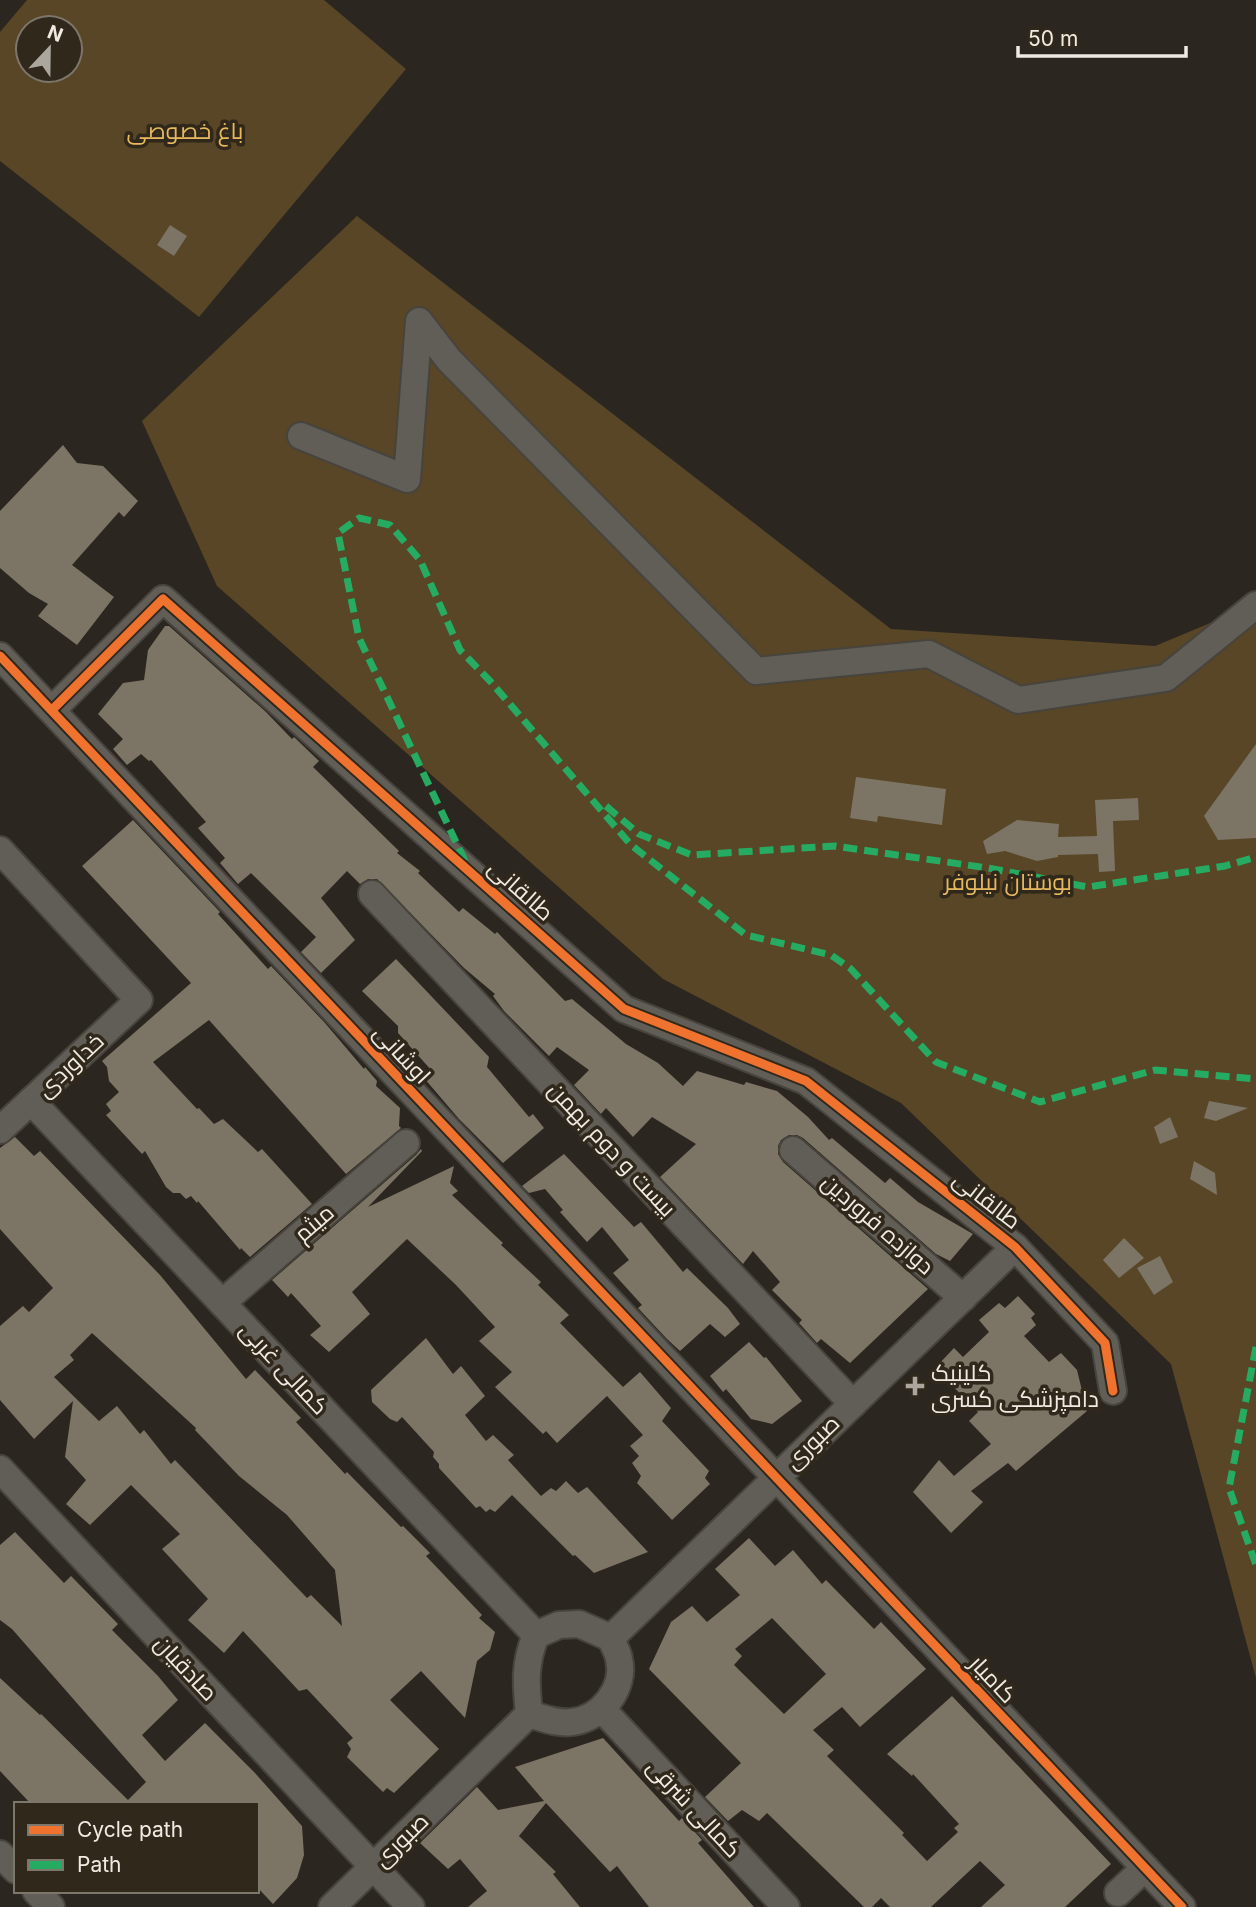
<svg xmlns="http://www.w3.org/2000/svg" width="1256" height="1907" font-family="Inter,Cairo,sans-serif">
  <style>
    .green { fill: #584626; fill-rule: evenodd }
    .building { fill: #7c7464; fill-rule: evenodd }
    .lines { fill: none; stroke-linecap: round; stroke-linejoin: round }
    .street-casing { stroke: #47443d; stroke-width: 30 }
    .street { stroke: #615e57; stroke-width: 26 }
    .quiet { stroke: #26ab63; stroke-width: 7; stroke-dasharray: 14 7; stroke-linecap: butt }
    .cycleway-casing { stroke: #30281b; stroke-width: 13 }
    .cycleway { stroke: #ef722f; stroke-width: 9 }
    .poi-dot { fill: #aba69e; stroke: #30281b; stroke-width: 2.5 }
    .labels { text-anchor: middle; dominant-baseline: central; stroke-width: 7; stroke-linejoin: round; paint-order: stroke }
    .park-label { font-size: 23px; fill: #e7b85e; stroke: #30281b }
    .street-label { font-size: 23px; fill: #f0ebe2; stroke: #30281b }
    .poi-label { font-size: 23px; fill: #f0ebe2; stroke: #30281b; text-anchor: start }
  </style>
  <rect width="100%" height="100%" fill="#2b2720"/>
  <!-- green -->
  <g class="green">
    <path d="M27,0H324L406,69L199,317L0,161V32ZM28,28H70V70H28Z"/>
    <polygon points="357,216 891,629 1155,646 1256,604 1256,1678 1171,1364 901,1103 663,979 217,586 142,421"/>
  </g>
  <!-- building -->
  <g class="building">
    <polygon points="170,225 187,236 174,256 157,245"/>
    <polygon points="63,445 77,463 103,466 138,501 124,517 119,512 72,565 114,597 77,645 38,616 48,604 29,593 0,568 0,511"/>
    <polygon points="165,626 169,626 266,712 292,739 294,737 319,761 313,767 399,851 397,853 420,871 418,873 459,912 463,908 495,934 497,932 565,1001 572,999 626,1044 658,1063 683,1086 697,1071 744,1085 746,1082 777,1091 808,1117 829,1140 832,1138 885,1183 890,1178 918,1202 973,1234 950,1261 936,1254 803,1138 797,1135 789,1135 781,1140 778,1146 778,1154 783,1162 928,1289 850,1363 821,1339 817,1343 799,1323 802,1320 772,1290 780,1282 753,1251 743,1264 660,1177 696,1144 652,1117 633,1137 606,1108 601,1114 574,1085 589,1070 557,1047 549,1056 504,1011 493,996 495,994 464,968 377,879 368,879 360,884 347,871 321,898 355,940 321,973 301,952 316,937 251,873 238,884 220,863 225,858 198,828 206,822 151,760 149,761 141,754 127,765 113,749 123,739 98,714 123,683 144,680 148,650"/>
    <polygon points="1256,744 1256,838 1218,840 1204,816"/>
    <polygon points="856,777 946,789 942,825 878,816 877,822 850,818"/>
    <polygon points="1138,798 1139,820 1113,821 1115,871 1099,872 1098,854 1058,855 1058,857 1037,861 1005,851 987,854 983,841 1017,820 1059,824 1058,837 1097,836 1095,800"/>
    <polygon points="133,820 220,912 218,914 268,969 271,966 325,1023 364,1069 365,1067 377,1081 376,1086 400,1108 399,1126 401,1128 346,1174 209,1020 153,1062 197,1109 199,1108 214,1124 223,1119 258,1152 262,1149 312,1204 250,1257 241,1248 240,1250 198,1201 197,1203 191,1196 186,1199 180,1193 173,1193 166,1187 145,1151 142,1154 106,1115 111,1111 106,1104 119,1092 109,1081 107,1067 102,1061 191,983 82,866"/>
    <polygon points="396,959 489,1057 487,1067 529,1117 533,1114 544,1128 503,1163 459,1119 424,1078 432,1071 398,1033 398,1026 362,991"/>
    <polygon points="1209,1101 1248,1108 1216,1121 1204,1118"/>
    <polygon points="1170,1117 1178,1137 1160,1144 1154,1127"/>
    <path d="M15,1137L34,1156L40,1151L160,1275L246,1379L255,1370L301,1418L296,1422L345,1474L347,1472L401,1527L403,1526L430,1553L426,1556L482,1615L479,1618L495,1632L490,1650L477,1661L465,1718L421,1671L390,1700L439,1749L394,1793L387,1788L383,1792L347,1757L351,1749L347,1743L353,1738L307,1689L299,1691L243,1631L224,1653L188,1620L208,1599L162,1549L180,1534L131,1485L90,1525L66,1504L86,1480L65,1457L73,1401L34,1439L0,1400V1326L23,1306L29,1312L53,1288L0,1229V1148ZM92,1333L196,1428L195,1430L239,1476L287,1515L335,1570L342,1626L311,1595L307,1598L175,1460L171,1464L144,1430L140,1434L117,1406L99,1421L54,1377L74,1360L70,1355Z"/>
    <polygon points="421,1149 422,1151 368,1207 454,1166 450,1183 458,1191 452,1195 503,1243 501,1245 541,1282 538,1285 569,1315 560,1323 623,1387 640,1372 671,1408 662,1421 709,1471 705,1478 710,1484 672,1520 637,1483 641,1476 632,1463 639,1456 630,1446 643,1435 607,1396 557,1443 546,1431 543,1434 495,1387 512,1372 479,1341 495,1327 456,1285 407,1239 352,1292 370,1314 329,1352 310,1335 321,1326 291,1293 288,1297 272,1280 416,1155"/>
    <polygon points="564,1154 634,1227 641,1222 683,1272 687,1268 728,1308 740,1324 725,1337 710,1324 680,1351 667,1339 638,1308 642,1305 613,1273 629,1260 602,1227 587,1242 560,1212 563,1210 545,1189 529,1193 522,1186"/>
    <polygon points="1194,1161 1215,1173 1217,1195 1190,1179"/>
    <polygon points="1124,1238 1144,1258 1119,1278 1103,1260"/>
    <polygon points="1160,1256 1173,1282 1154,1295 1137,1268"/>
    <polygon points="1018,1296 1035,1314 1031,1318 1036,1325 1024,1336 1049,1362 1061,1353 1077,1370 1087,1411 1016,1471 1008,1463 971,1491 983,1502 951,1533 913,1492 939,1460 954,1476 991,1444 969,1421 978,1412 935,1368 954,1348 963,1357 989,1332 979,1320 999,1303 1005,1308"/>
    <polygon points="426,1338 453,1374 461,1366 485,1396 465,1415 486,1441 493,1435 514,1455 508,1460 541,1496 551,1488 556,1491 566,1481 578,1493 587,1487 648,1552 594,1573 575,1555 573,1556 512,1495 495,1512 490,1509 486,1512 480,1506 476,1508 439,1468 439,1464 433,1457 434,1452 402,1417 397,1422 390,1419 372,1402 371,1390"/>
    <polygon points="749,1342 764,1358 766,1357 802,1401 772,1424 751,1419 726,1389 723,1392 710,1376"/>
    <polygon points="15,1532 64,1583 71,1576 118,1624 112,1630 158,1676 178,1700 142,1735 165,1761 205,1723 255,1773 302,1826 304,1855 297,1878 273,1904 257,1887 257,1804 31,1804 0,1771 0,1678 40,1715 41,1714 128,1800 146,1782 12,1629 0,1620 0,1545"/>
    <path d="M749,1538L775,1566L793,1550L822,1584L826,1580L874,1629L881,1622L926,1669L860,1727L842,1707L813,1730L834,1750L827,1756L904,1833L902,1835L927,1861L958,1832L954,1828L959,1824L913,1774L912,1776L887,1754L952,1696L1111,1864L1065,1907H981L1005,1885L980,1861L931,1907H890L881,1898L872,1907H864L767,1813L759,1821L742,1810L728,1821L705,1797L741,1763L649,1669L671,1622L692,1606L707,1622L740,1595L715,1569ZM772,1618L826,1674L784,1714L734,1665L742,1656L735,1649Z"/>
    <polygon points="603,1738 679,1821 682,1818 702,1840 698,1843 754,1907 649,1907 617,1866 610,1872 546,1803 519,1836 556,1872 553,1874 580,1907 468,1907 487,1891 460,1859 448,1869 420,1843 477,1787 498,1810 544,1801 515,1767"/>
  </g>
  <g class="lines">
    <defs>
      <g id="street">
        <polyline points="301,436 407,479 419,321 449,360 756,671 929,654 1018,700 1166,678 1256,605"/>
        <polyline points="0,656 1182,1907"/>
        <polyline points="52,710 163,599 624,1009 806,1081 1015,1247 1105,1343 1113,1391"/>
        <polyline points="0,850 139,1000 0,1130"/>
        <polyline points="372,894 853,1404"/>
        <polyline points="31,1101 536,1635"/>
        <polyline points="793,1150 963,1298"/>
        <polyline points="222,1303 406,1143"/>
        <polyline points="0,1469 411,1907"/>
        <path d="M579,1624L611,1638C613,1645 618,1652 619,1659C626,1688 601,1719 572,1722C557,1724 543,1718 529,1714C526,1684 524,1664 536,1635L559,1625Z"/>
        <polyline points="611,1638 1015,1247"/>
        <polyline points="602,1709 786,1907"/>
        <polyline points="0,1854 16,1870"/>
        <polyline points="36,1891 51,1907"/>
        <polyline points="1118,1893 1145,1868"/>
        <polyline points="332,1907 529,1714"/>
      </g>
    </defs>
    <!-- street casing -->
    <use href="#street" class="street-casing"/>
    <!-- street -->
    <use href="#street" class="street"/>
    <!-- quiet -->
    <g class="quiet">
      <polyline points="606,806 639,834 692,855 835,846 988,868 1088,887 1225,866 1256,857"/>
      <polyline points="465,861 359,638 338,533 359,518 390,525 420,560 460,650 490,681 631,845 746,935 831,955 851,969 936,1062 1040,1102 1155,1070 1256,1079"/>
      <polyline points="1256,1347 1229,1488 1256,1565"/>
    </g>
    <defs>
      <g id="cycleway">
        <polyline points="0,656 1182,1907"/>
        <polyline points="52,710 163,599 624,1009 806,1081 1015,1247 1105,1343 1113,1391"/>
      </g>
    </defs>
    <!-- cycleway casing -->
    <use href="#cycleway" class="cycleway-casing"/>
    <!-- cycleway -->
    <use href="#cycleway" class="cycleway"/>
  </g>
  <!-- markers -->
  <path class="poi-dot" d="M911.5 1375.5h7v7h7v7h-7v7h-7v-7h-7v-7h7z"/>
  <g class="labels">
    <!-- park labels -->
    <g class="park-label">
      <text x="185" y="131">باغ خصوصی</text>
      <text x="1008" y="882">بوستان نیلوفر</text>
    </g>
    <!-- street labels -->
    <g class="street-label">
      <text transform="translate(521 890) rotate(42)">طالقانی</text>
      <text transform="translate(402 1054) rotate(47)">اوشانی</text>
      <text transform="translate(70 1065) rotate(-43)">خداوردی</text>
      <text transform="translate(612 1149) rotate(47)">بیست و دوم بهمن</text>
      <text transform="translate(987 1200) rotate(38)">طالقانی</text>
      <text transform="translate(314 1223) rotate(-41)">میثم</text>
      <text transform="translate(878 1224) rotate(41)">دوازده فروردین</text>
      <text transform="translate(284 1368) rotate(47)">کمالی غربی</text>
      <text transform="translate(812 1442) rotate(-44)">صبوری</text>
      <text transform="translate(186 1668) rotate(47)">صادقیان</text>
      <text transform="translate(993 1679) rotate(47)">کامیار</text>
      <text transform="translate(694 1808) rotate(47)">کمالی شرقی</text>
      <text transform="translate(401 1840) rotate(-44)">صبوری</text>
    </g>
    <!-- poi labels -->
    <g class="poi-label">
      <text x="931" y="1373">کلینیک<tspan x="931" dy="26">دامپزشکی کسری</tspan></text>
    </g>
  </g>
  <!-- legend -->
  <rect x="14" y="1802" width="245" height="91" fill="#30281b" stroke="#7d766b" stroke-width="2"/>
  <rect x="28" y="1825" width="35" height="10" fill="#ef722f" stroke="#7d766b" stroke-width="2"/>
  <text x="77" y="1837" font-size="21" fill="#f0ebe2">Cycle path</text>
  <rect x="28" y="1860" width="35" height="10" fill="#26ab63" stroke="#7d766b" stroke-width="2"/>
  <text x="77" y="1872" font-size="21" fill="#f0ebe2">Path</text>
  <!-- north arrow -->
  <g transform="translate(49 49) rotate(22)"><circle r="33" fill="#30281b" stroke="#7d766b" stroke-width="2"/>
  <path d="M0-5L12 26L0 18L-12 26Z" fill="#aba69e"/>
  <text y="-10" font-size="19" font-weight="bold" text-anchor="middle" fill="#f0ebe2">N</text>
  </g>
  <!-- scale -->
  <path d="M1018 46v10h168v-10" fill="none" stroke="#f0ebe2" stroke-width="3.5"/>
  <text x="1028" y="46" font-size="21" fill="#f0ebe2" stroke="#30281b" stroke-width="5" paint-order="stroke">50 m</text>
</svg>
